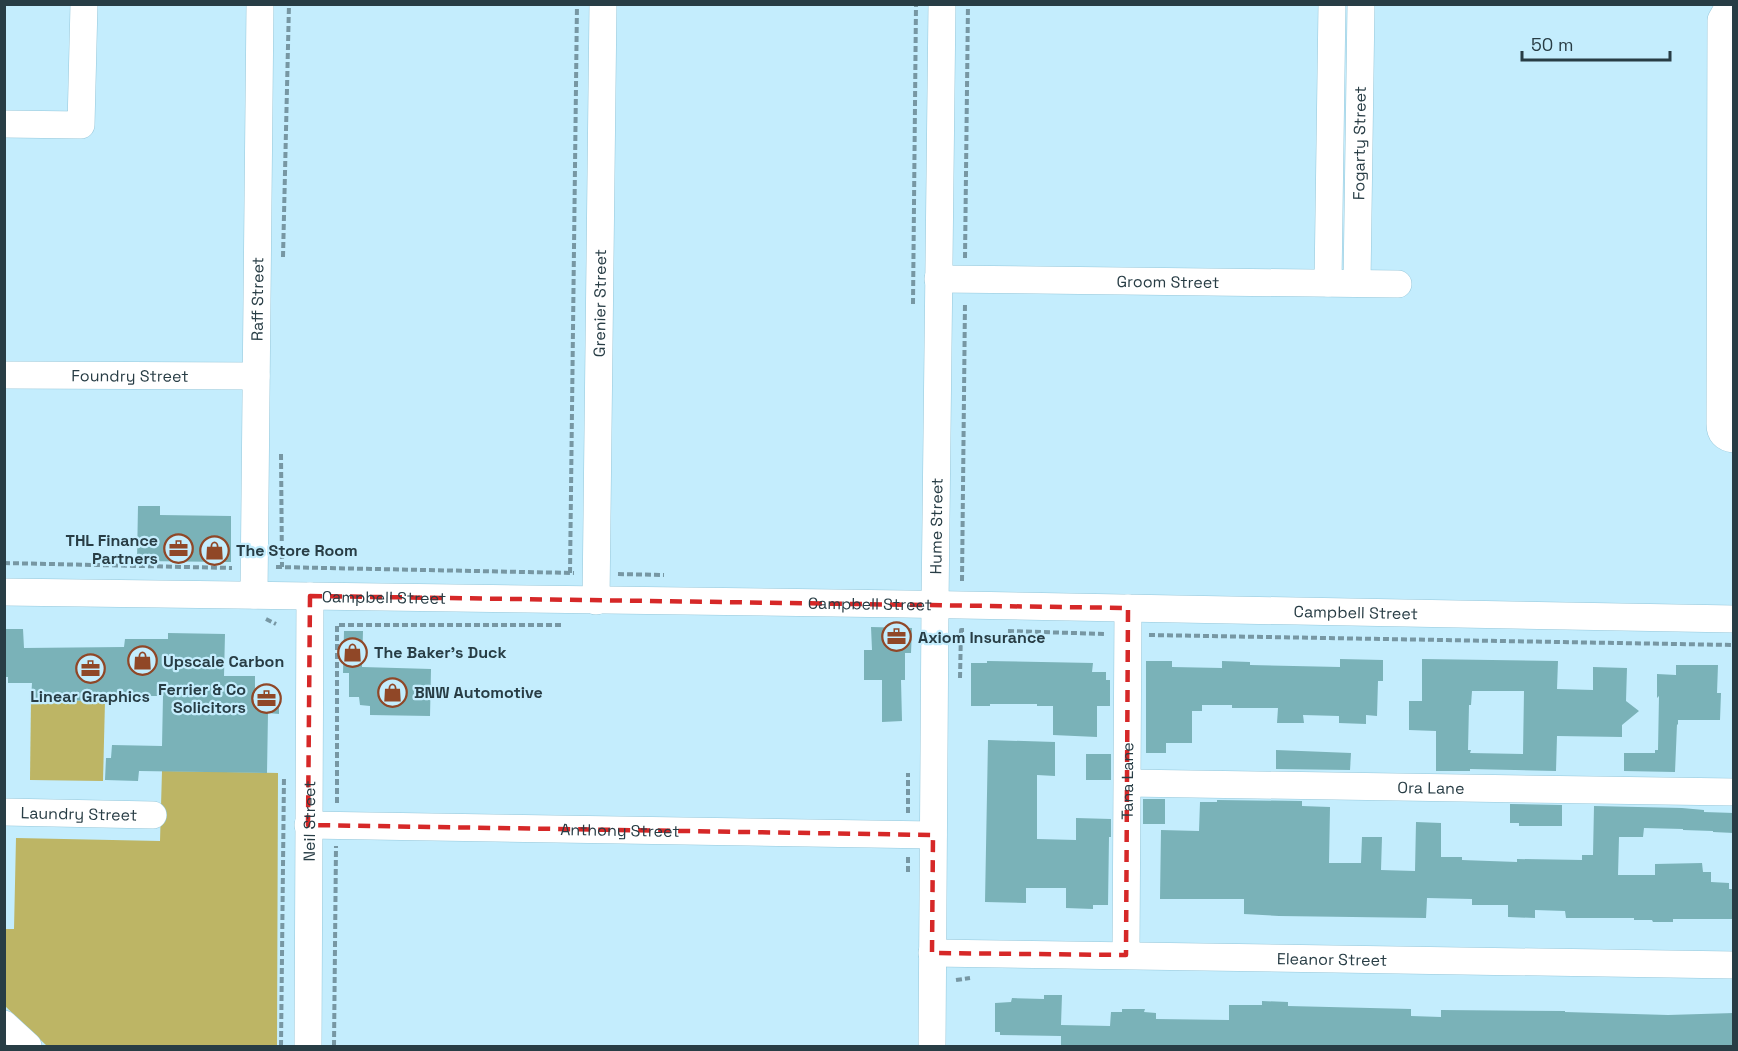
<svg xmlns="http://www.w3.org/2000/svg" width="1738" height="1051" font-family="'Space Grotesk',sans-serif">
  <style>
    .green { fill: #bdb565 }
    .building { fill: #7ab2b8; fill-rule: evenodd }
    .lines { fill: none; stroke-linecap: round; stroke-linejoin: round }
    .minor-casing { stroke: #95c7da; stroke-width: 28 }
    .path { stroke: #7797a3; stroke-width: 4; stroke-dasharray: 6 3; stroke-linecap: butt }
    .minor { stroke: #fff; stroke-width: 27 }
    .marked { fill: none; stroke: #d62828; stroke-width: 4.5; stroke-dasharray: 12 8; stroke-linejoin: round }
    .labels { text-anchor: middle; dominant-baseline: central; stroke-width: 4.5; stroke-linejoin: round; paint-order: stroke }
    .street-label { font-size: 16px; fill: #283d45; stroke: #c4edfd }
    .poi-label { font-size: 16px; font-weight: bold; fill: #283d45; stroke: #c4edfd; text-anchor: start }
  </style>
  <rect width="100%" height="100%" fill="#c4edfd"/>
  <!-- green -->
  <g class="green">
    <polygon points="31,700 105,701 103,781 30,780"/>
    <polygon points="162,771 278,773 277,1046 47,1046 5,1006 4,929 14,929 16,838 160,841"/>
  </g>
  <!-- building -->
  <g class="building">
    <polygon points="138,506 160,506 160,515 231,516 231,562 137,561"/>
    <polygon points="871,627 912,628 911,653 905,653 905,680 901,680 902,721 882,722 882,680 864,680 864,650 872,650"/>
    <polygon points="4,629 23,629 24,648 124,647 125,639 168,639 168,633 225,634 224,676 255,676 255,688 279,689 279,714 268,713 267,773 139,771 138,781 105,780 106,758 111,758 112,745 162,746 163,696 105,696 105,701 31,700 32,683 8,683 8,677 4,677"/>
    <polygon points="344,631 363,631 362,667 431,669 430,716 370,715 370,706 360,705 359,697 349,697 349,673 343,673"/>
    <polygon points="1340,659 1383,660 1383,681 1378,681 1377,716 1366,715 1366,724 1339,723 1339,716 1303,715 1304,723 1277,723 1278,708 1232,708 1232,705 1202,705 1202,711 1192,711 1192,743 1166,743 1166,753 1146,753 1146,661 1172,661 1172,667 1222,668 1222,661 1250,662 1250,665 1340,667"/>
    <path d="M1422,659L1558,661L1557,689L1593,690V667L1627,668L1626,701L1639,711L1622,725V737L1557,736L1556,771L1470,769V771H1436V731L1409,730V701H1422ZM1472,691H1524L1523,754L1470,753L1471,750H1468L1469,705H1471Z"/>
    <polygon points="987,661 1093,663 1092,672 1106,672 1106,680 1110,680 1110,706 1097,706 1097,737 1053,735 1053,706 1037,706 1037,704 990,704 990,706 971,706 971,663 987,663"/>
    <polygon points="1676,665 1718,665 1717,693 1721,693 1720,720 1678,720 1678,725 1677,724 1675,772 1624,771 1624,753 1655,753 1655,750 1658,750 1659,696 1657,698 1657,674 1676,675"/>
    <polygon points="988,740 1055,742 1055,776 1037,775 1037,839 1076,840 1076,818 1111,819 1111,837 1109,837 1108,905 1093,905 1093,909 1066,908 1066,888 1026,888 1026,903 985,902"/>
    <polygon points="1276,750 1351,753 1350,770 1276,769"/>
    <rect x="1086" y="754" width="25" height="26"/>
    <rect x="1143" y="799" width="22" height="25"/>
    <polygon points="1217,800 1302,801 1302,806 1330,807 1329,863 1361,863 1362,837 1382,837 1381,870 1415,871 1416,822 1441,823 1441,857 1462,857 1462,860 1517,862 1517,859 1582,860 1582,855 1593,855 1594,806 1682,808 1704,810 1704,812 1734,813 1734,833 1713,832 1713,831 1683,830 1683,829 1644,828 1643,837 1619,837 1618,875 1655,875 1655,864 1702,863 1703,872 1711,872 1711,882 1729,883 1729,889 1734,889 1734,919 1673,919 1673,922 1653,922 1652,920 1634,920 1634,918 1566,918 1565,911 1535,910 1535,918 1508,917 1508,905 1472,905 1472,899 1427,898 1426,918 1279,916 1244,914 1244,899 1160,899 1161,830 1199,831 1200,802 1217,802"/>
    <polygon points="1510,804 1562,805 1562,826 1519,826 1519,823 1510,823"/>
    <polygon points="1044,995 1062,995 1061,1025 1110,1026 1111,1012 1122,1012 1122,1009 1145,1009 1144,1012 1156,1013 1156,1019 1229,1020 1229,1005 1262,1005 1262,1001 1288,1002 1288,1006 1411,1009 1411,1016 1441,1017 1441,1010 1565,1011 1565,1012 1668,1015 1734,1013 1734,1047 1076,1047 1061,1046 1061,1036 1000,1035 1000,1032 995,1032 995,1003 1011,1002 1012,998 1044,999"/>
  </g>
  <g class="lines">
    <defs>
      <g id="minor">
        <path d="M1734,9L1725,13L1721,20L1720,424C1720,433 1724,438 1734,439"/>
        <polyline points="4,124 81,125 84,4"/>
        <path id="s1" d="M938,279L1398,284"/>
        <polyline points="1328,283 1332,4"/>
        <path id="s2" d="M1357,283L1361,4"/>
        <path id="s3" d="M4,375L256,376"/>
        <path id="s4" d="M4,592L905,604L1734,619"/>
        <path id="s5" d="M254,595L260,4"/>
        <path id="s6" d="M596,601L603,4"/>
        <path id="s7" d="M1128,783L1734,792"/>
        <path id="s8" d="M4,812L153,815"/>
        <path id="s9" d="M308,825L933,835"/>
        <path id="s10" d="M932,953L1734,965"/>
        <path id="s11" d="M1126,955L1128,608"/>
        <polyline points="4,1024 28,1046"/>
        <path id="s12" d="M308,1046L310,596"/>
        <path id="s13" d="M932,1046L935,605L942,4"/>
      </g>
    </defs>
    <!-- minor casing -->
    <use href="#minor" class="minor-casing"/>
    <!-- path -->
    <g class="path">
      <polyline points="283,257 289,4"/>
      <polyline points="965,258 968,4"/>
      <polyline points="913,304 916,4"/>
      <polyline points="281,454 282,567"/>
      <polyline points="4,563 232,568"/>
      <polyline points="276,567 574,573"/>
      <polyline points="570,573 577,4"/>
      <polyline points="618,574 664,575"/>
      <polyline points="962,581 965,302"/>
      <polyline points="266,619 276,624"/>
      <polyline points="1008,631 1106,634"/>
      <polyline points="1149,635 1734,645"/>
      <polyline points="960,678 961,630 965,630"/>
      <polyline points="337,803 337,625 563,625"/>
      <polyline points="908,813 908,773"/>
      <polyline points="908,857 908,873"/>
      <polyline points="956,980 970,978"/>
      <polyline points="281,1046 284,776"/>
      <polyline points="334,1046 336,846"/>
    </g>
    <!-- minor -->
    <use href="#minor" class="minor"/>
  </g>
  <!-- marked area -->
  <path class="marked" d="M310,596L1128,608L1126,955L932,953L933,835L308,825Z"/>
  <!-- icons -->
  <defs>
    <symbol id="office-ring" viewBox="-11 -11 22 22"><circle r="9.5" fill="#c4edfd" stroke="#904727" stroke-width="1.5"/><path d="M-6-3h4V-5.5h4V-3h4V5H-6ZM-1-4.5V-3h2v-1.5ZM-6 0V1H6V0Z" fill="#904727"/></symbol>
    <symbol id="shop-ring" viewBox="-11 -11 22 22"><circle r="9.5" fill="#c4edfd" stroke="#904727" stroke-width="1.5"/><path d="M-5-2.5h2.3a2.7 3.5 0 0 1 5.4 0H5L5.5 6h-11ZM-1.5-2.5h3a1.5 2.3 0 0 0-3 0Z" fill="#904727"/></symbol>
  </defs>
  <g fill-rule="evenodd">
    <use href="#office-ring" x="162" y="532" width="33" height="33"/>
    <use href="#shop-ring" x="198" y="534" width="33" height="33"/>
    <use href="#office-ring" x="880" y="620" width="33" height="33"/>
    <use href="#shop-ring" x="336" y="636" width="33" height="33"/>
    <use href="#shop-ring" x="126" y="644" width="33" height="33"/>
    <use href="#office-ring" x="74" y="652" width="33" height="33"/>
    <use href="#shop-ring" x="376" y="676" width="33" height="33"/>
    <use href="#office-ring" x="250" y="682" width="33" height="33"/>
  </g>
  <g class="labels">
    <!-- street labels -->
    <g class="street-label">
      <text stroke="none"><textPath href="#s2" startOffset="140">Fogarty Street</textPath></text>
      <text stroke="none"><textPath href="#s1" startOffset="230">Groom Street</textPath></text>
      <text stroke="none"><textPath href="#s5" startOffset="296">Raff Street</textPath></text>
      <text stroke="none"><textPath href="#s6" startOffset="298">Grenier Street</textPath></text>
      <text stroke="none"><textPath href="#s3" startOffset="126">Foundry Street</textPath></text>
      <text stroke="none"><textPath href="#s13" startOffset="520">Hume Street</textPath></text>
      <text stroke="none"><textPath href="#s4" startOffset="380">Campbell Street</textPath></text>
      <text stroke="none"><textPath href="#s4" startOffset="866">Campbell Street</textPath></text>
      <text stroke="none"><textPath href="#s4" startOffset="1352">Campbell Street</textPath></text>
      <text stroke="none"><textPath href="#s11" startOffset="174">Tana Lane</textPath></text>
      <text stroke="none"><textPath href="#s7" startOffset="303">Ora Lane</textPath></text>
      <text stroke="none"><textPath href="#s8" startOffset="75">Laundry Street</textPath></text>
      <text stroke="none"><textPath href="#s12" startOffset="225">Neil Street</textPath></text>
      <text stroke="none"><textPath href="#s9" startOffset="312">Anthony Street</textPath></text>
      <text stroke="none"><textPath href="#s10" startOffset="400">Eleanor Street</textPath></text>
    </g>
    <!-- poi labels -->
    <g class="poi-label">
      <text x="158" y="540" text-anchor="end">THL Finance<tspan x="158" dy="18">Partners</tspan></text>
      <text x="236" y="550">The Store Room</text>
      <text x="918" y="637">Axiom Insurance</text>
      <text x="374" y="652">The Baker's Duck</text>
      <text x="163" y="661">Upscale Carbon</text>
      <text x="246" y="689" text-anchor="end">Ferrier &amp; Co<tspan x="246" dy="18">Solicitors</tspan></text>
      <text x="414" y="692">BNW Automotive</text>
      <text x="90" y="696" text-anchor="middle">Linear Graphics</text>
    </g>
  </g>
  <!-- border -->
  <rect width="1738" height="1051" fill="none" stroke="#283d45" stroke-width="12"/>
  <!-- scale -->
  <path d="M1522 51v9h148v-9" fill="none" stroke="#283d45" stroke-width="3"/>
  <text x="1531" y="51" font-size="18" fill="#283d45" stroke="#c4edfd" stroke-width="4.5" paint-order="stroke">50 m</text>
</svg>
